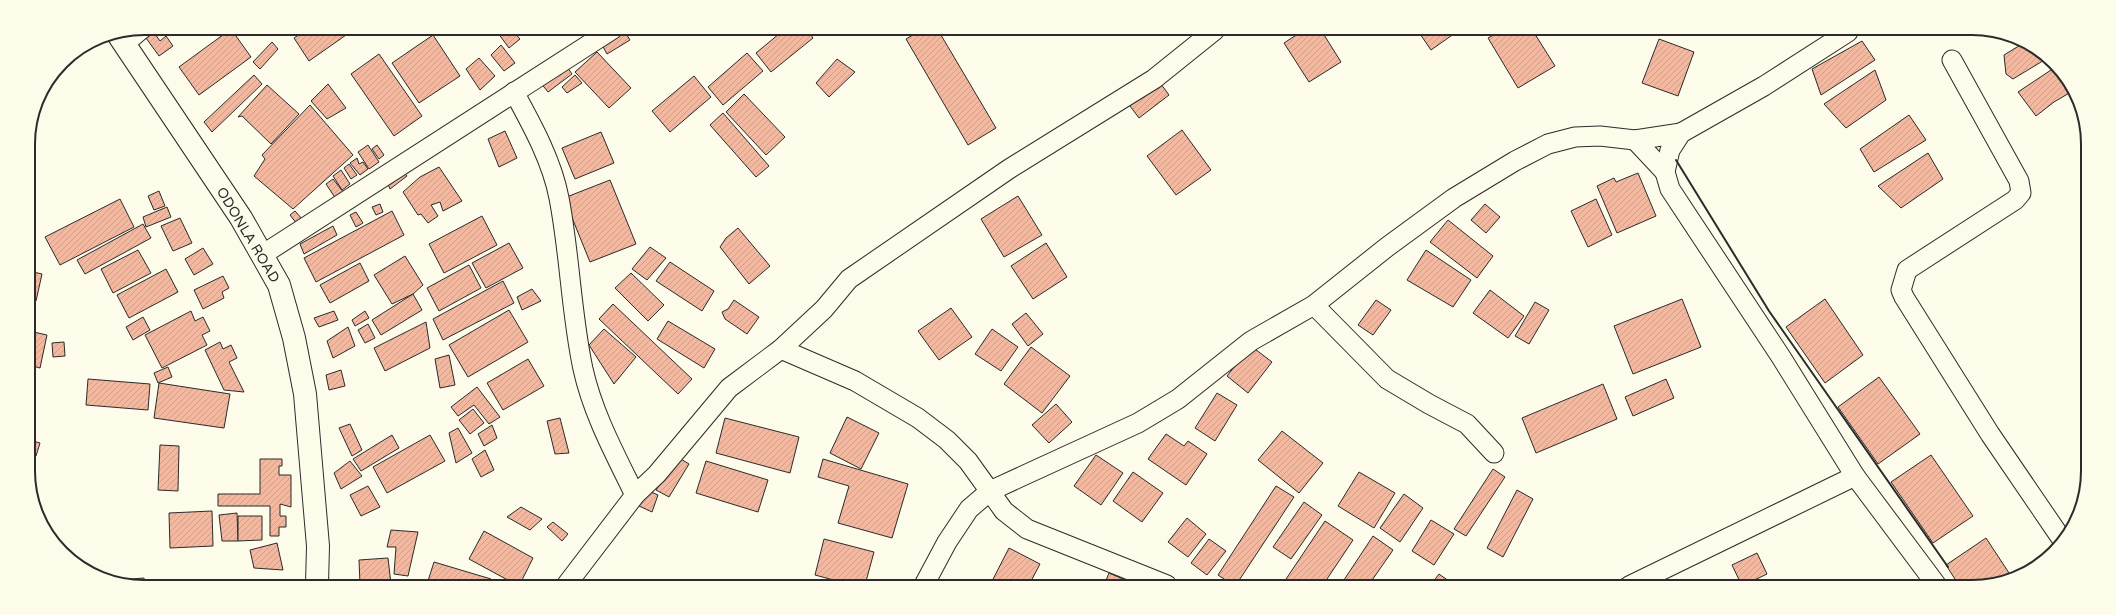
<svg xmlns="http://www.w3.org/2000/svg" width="2116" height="615" font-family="'Varela Round',sans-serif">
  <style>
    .building { fill: url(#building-hatch); stroke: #2b2b2b }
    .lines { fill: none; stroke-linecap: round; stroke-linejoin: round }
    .street-casing { stroke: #2b2b2b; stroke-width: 21 }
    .secondary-casing { stroke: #2b2b2b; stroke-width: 24 }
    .street { stroke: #fdfbea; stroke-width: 19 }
    .secondary { stroke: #fdfbea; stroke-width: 22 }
    .wall { stroke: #2b2b2b; stroke-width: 2 }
    .labels { text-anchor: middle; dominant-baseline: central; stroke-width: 3; stroke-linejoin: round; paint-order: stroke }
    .street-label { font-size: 14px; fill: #2b2b2b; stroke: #fdfbea }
    .rim { fill: none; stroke: #2b2b2b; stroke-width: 2 }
  </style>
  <defs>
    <pattern id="building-hatch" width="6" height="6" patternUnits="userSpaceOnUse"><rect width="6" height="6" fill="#f2b8a0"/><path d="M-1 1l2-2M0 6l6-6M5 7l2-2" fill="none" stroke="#d09e8a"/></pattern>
  </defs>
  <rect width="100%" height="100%" fill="#fdfbea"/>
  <!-- building -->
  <g class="building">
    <polygon points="309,28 356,28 309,61 294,38"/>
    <polygon points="231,29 251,57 199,95 179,67"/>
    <polygon points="495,29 511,29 520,39 509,48"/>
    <polygon points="618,29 623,29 630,40 607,54 600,41"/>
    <polygon points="785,29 807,29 813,38 771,72 756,53"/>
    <polygon points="921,30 938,30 996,128 968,145 906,39"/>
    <polygon points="1304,30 1321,30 1341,62 1309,82 1284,43"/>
    <polygon points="153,31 160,41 166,36 173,46 159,56 146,38"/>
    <polygon points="1418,31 1458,31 1431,50"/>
    <polygon points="1501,31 1533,31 1555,66 1518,88 1488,38"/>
    <polygon points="433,35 460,76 419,103 392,63"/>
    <polygon points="1659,39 1694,52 1678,96 1642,83"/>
    <polygon points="1862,41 1875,60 1821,95 1812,69"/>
    <polygon points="272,42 278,49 260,69 253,62"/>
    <polygon points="2022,44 2046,59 2013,79 2006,74 2004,55"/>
    <polygon points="501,45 515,63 504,71 491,55"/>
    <polygon points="597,52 631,88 609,108 575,72"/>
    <polygon points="747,53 763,71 723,105 708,87"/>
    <polygon points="379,54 422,116 394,136 351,74"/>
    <polygon points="479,58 495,76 480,90 466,69"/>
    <polygon points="837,59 855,72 829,97 816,83"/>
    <polygon points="565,64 572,74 548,92 540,82"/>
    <polygon points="2057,66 2071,92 2054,102 2036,116 2018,92"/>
    <polygon points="58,68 62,72 47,83"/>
    <polygon points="1875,70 1886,100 1846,128 1824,104"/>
    <polygon points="254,75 262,84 212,132 204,122"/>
    <polygon points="575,75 582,83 567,93 562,87"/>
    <polygon points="694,76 711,97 670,132 652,111"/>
    <polygon points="1158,80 1169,95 1139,118 1127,102"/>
    <polygon points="328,84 346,108 327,119 311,101"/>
    <polygon points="267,85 299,114 271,144 242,116 238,117"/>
    <polygon points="744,94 785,137 766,155 726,112"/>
    <polygon points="310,105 353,155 293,209 254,176 265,159 262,155"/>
    <polygon points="723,113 769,166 756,177 710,125"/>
    <polygon points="1909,115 1926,140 1874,172 1860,149"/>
    <polygon points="1182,130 1211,170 1176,195 1147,156"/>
    <polygon points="505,131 517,158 499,167 488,139"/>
    <polygon points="601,132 614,163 575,179 562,148"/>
    <polygon points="368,145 379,162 369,169 358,152"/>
    <polygon points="377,145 384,155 379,159 372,149"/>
    <polygon points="1928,153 1943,179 1901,208 1878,186"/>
    <polygon points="357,158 359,164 363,162 368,169 360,175 350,163"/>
    <polygon points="349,164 357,175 351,179 344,168"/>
    <polygon points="439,167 462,201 443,211 440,202 431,205 438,216 428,223 421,214 418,215 403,192 420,177"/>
    <polygon points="341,170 350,184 342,190 333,176"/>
    <polygon points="403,171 407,176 390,189 387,182"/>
    <polygon points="1638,173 1656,216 1617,233 1597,186 1614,178 1616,182"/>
    <polygon points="333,179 344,193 336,199 326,184"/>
    <polygon points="610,180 636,244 590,262 564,198"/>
    <polygon points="159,191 165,206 154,210 148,196"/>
    <polygon points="1018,196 1042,235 1004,257 981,219"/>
    <polygon points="120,199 134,227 60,265 45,237"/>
    <polygon points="1596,199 1612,235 1588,247 1571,211"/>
    <polygon points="380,204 383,212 376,215 372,207"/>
    <polygon points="1485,204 1500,217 1486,233 1471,220"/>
    <polygon points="167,207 171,217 146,227 143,217"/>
    <polygon points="295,211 303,220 297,224 290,215"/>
    <polygon points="392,211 404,235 316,282 304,258"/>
    <polygon points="356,212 363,223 356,227 350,215"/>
    <polygon points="482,216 497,245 444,273 429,244"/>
    <polygon points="180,218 192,243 173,251 161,226"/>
    <polygon points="1448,220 1493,256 1477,278 1430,242"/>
    <polygon points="143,224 151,238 85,274 77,260"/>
    <polygon points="333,226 337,235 304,254 300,244"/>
    <polygon points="738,228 770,266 749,284 720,247 726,238"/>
    <polygon points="509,243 523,268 486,288 472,263"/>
    <polygon points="1046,243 1067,277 1033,299 1011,266"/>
    <polygon points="650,247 666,258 647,280 632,269"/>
    <polygon points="203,248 213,264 194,275 185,259"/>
    <polygon points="138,250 151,273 113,293 101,269"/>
    <polygon points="1426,250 1471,280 1453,307 1407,280"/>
    <polygon points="405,256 423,285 413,294 392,304 374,275"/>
    <polygon points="670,262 714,291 702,311 656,281"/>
    <polygon points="360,263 369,281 330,303 320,285"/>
    <polygon points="469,265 481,288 439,311 427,288"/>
    <polygon points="166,269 178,292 129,318 117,295"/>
    <polygon points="29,271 42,274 36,301 29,299"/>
    <polygon points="631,273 664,305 648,321 615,288"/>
    <polygon points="223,276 229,288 222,292 224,298 203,309 194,290"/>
    <polygon points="503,281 514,303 443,340 433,319"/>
    <polygon points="532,289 541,301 522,310 517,297"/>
    <polygon points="1490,290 1524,316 1508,338 1473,313"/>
    <polygon points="413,294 422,310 381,335 372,320"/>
    <polygon points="1682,299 1701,347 1633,374 1614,326"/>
    <polygon points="1825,299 1863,355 1825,383 1786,327"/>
    <polygon points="734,300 759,317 747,334 725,319 722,312 728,309"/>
    <polygon points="1376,300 1391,310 1373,335 1358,325"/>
    <polygon points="1535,302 1549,310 1529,344 1515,336"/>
    <polygon points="613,304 692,379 678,394 599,319"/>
    <polygon points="951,308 972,337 939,360 918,331"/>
    <polygon points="509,310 528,342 468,377 449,345"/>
    <polygon points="191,311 195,321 203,317 210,331 202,335 207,345 162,368 145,335"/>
    <polygon points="334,311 338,320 319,327 314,318"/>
    <polygon points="365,311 369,318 355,326 352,320"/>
    <polygon points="1026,313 1043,334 1028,346 1012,324"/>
    <polygon points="143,317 150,330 133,340 126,327"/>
    <polygon points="668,321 715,349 704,368 657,339"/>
    <polygon points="426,322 430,348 385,371 374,348"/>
    <polygon points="368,324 375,338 365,343 358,330"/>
    <polygon points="348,327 355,346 333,358 327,341"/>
    <polygon points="604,329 636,357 614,384 589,345"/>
    <polygon points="992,329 1018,347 1001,371 975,354"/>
    <polygon points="29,331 47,335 40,368 29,365"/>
    <polygon points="64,342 65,356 53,357 52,343"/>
    <polygon points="220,342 223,349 231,345 237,358 229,362 244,392 224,390 205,350"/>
    <polygon points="1251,346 1272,362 1248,393 1227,376"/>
    <polygon points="1031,347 1070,376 1042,413 1004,384"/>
    <polygon points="449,355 455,385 440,388 435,359"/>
    <polygon points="528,359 544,386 503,410 487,383"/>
    <polygon points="168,367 172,377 158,383 154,373"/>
    <polygon points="341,370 345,386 329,390 326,375"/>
    <polygon points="1879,377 1920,434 1878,464 1838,407"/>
    <polygon points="88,379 150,384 148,410 86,405"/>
    <polygon points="1666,379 1674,398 1633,416 1625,397"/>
    <polygon points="159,383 230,394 224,428 154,418"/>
    <polygon points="1603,384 1617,419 1536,453 1522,418"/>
    <polygon points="477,387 500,417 489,424 474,405 458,416 451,407"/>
    <polygon points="1217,393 1237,405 1215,441 1195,428"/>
    <polygon points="1056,404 1072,422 1049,443 1032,425"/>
    <polygon points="473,409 484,423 470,434 459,420"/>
    <polygon points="847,417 879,433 861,469 830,453"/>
    <polygon points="560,418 569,453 555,454 547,421"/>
    <polygon points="725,418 799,437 790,473 716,453"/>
    <polygon points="350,424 362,450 352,456 339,428"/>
    <polygon points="492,425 497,438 484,446 478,434"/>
    <polygon points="458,428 472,453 456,463 449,433"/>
    <polygon points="1282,431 1323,463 1299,493 1258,460"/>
    <polygon points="1166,434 1184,446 1188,441 1207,454 1186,485 1148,459"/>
    <polygon points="392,435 399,448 361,471 353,459"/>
    <polygon points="430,435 445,461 387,493 373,467"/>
    <polygon points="30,440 40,443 36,456 30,454"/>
    <polygon points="160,445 179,446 178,491 158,490"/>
    <polygon points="485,450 494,470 481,477 472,459"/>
    <polygon points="1096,455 1123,473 1101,505 1074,486"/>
    <polygon points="1931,455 1973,516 1933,543 1891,482"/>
    <polygon points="676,456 689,464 669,497 656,490"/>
    <polygon points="260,459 282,459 282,466 279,466 279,475 291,475 291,507 280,504 280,516 286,516 286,527 279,527 279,536 270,536 270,506 218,506 218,494 260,494"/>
    <polygon points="823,459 908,484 892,538 838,523 849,486 818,477"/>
    <polygon points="350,461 362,476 341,489 334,473"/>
    <polygon points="706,461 768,480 758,512 696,493"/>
    <polygon points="1493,469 1505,477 1466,536 1454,529"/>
    <polygon points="1133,472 1163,493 1142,522 1113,501"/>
    <polygon points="1359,472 1395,493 1374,528 1338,506"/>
    <polygon points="368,486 380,507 361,516 350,495"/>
    <polygon points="1276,486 1294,497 1236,585 1233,585 1218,575"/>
    <polygon points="644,489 658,495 652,512 637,505"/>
    <polygon points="1517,490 1533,499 1503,557 1487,548"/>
    <polygon points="1404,494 1423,508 1400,542 1380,528"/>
    <polygon points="1304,502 1322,515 1291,559 1273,547"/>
    <polygon points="521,507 542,519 530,530 507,517"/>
    <polygon points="212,511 213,546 170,548 169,513"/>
    <polygon points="237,513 238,541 222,541 219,515"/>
    <polygon points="238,516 262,516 262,540 238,541"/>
    <polygon points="1187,518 1206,534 1188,557 1168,542"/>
    <polygon points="1431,520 1454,534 1434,565 1412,551"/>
    <polygon points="1325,521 1353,540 1323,585 1282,585"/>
    <polygon points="553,522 568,534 562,541 547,527"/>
    <polygon points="391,530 418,532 408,576 394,574 396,547 387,547"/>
    <polygon points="484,531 533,558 520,584 515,584 469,559"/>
    <polygon points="1373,536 1393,550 1368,586 1340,586"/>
    <polygon points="1986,538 2013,579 1979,587 1960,587 1946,565"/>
    <polygon points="824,539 874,552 865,585 852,585 815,575"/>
    <polygon points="1209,539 1226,551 1207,575 1191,563"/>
    <polygon points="277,543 283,570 254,568 250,550"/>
    <polygon points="1009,548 1040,564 1029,585 990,585"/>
    <polygon points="1757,553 1767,574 1742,586 1732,565"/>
    <polygon points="388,558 391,584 360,584 359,560"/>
    <polygon points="434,562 491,579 490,584 427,584"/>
    <polygon points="1109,573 1130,582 1129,585 1104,585"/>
    <polygon points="1439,574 1456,586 1430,586"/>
    <polygon points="144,578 145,583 132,583 131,579"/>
  </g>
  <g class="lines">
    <defs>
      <g id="street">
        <polyline points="1848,32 1764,86 1681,133 1670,150 1665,172 1670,189 1781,357 1855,476 1938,587"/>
        <polyline points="124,44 143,28"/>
        <polyline points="1952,60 2019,181 2021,193 2015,200 1907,270 1901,290 1904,297 1990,434 2063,541"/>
        <path d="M514,92C532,125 552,161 559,198C570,255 571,313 583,369C593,414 615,454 635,495"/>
        <polyline points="1635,140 1665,172"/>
        <polyline points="262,255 613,29"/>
        <polyline points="1314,305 1387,379 1429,404 1467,424 1494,453"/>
        <polyline points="781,349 855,381 918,418 947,440 968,461 1004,511 1027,529 1167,585"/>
        <polyline points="567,584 635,495 657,474 729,388 781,349 824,309 849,279 1009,169 1154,79 1215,30"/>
        <polyline points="924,585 947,542 969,509 990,491 1138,423 1178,399 1251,341 1314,305 1387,247 1454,198 1515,161 1548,144 1575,137 1600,136 1635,140 1681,133"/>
        <polyline points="1629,586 1855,476"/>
      </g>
      <polyline id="secondary" points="117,33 241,218 279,285 294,338 305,394 318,546 317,584"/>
    </defs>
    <!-- street casing -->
    <use href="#street" class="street-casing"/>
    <!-- secondary casing -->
    <use href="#secondary" class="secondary-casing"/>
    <!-- street -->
    <use href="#street" class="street"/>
    <!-- secondary -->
    <use href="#secondary" class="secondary"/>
    <!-- wall -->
    <polyline class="wall" points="1676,160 1769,311 1948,567"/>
  </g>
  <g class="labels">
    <!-- street labels -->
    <g class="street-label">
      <text transform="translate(248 235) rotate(59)">ODONLA ROAD</text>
    </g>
  </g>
  <!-- crop -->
  <path d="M0 0H2116V615H0ZM144 35H1972A109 109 0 0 1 2081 144V471A109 109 0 0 1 1972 580H144A109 109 0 0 1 35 471V144A109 109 0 0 1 144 35Z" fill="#fdfbea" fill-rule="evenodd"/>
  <path class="rim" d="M144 35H1972A109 109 0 0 1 2081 144V471A109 109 0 0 1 1972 580H144A109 109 0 0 1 35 471V144A109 109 0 0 1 144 35Z"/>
</svg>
